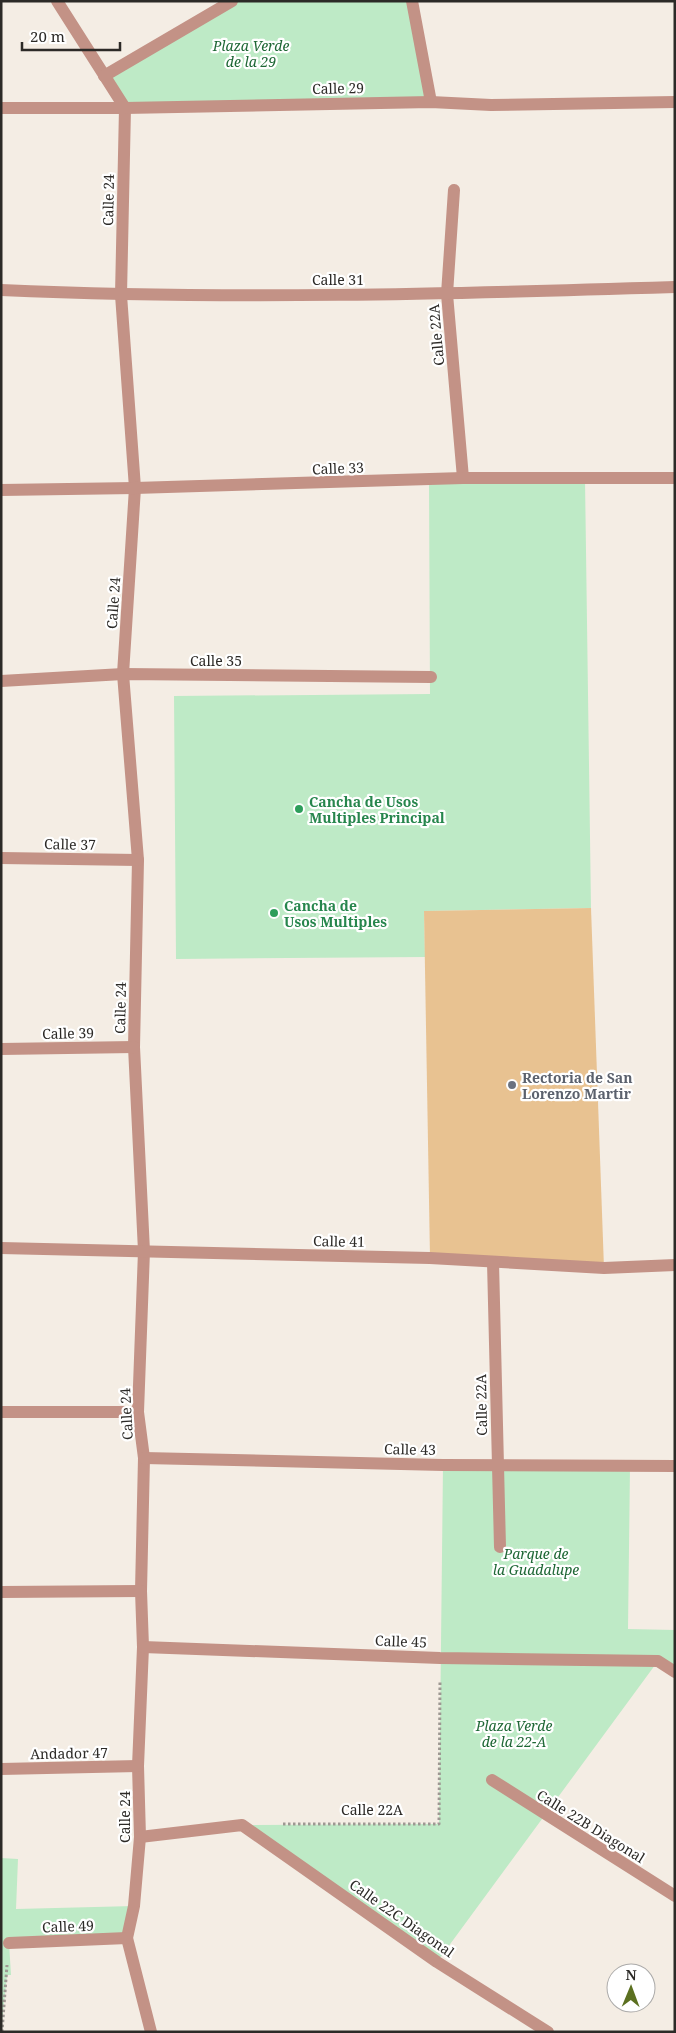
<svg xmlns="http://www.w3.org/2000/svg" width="676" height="2033" font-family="'Noto Serif',serif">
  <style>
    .green { fill: #beeac6 }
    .building { fill: #e8c291 }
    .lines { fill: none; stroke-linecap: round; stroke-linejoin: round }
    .path { stroke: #9d9892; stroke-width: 3; stroke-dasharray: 2.5 2.5; stroke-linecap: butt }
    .street { stroke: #c39286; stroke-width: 12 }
    .leisure-dot { fill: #2e9e5b; stroke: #fff; stroke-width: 2 }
    .worship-dot { fill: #6b7280; stroke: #fff; stroke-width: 2 }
    .labels { text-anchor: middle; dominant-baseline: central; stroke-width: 4.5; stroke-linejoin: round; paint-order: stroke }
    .park-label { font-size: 14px; font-style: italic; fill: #1e6735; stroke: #fff }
    .street-label { font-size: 14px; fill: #2c2a27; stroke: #fff }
    .leisure-label { font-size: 14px; font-weight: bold; fill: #27864d; stroke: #fff; text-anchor: start }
    .worship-label { font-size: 14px; font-weight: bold; fill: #5b616d; stroke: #fff; text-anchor: start }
  </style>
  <rect width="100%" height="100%" fill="#f4ede4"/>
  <!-- green -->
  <g class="green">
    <polygon points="232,1 412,1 431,102 125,108 104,76"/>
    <polygon points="585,479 591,908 424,911 425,957 176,959 174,696 430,694 429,480"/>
    <polygon points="443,1465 630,1467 628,1629 675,1630 675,1672 658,1661 437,1962 242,1825 439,1824"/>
    <polygon points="1,1858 18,1859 16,1909 134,1906 127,1938 9,1943 11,1975 7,1975 1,2032"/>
  </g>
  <!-- building -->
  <polygon class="building" points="591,908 604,1268 430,1258 424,911"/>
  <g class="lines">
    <!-- path -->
    <g class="path">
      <polyline points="283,1824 439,1824 440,1681"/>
      <polyline points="2,2032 7,1965"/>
    </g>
    <!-- street -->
    <g class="street">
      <polyline points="57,1 125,108 121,295 135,488 123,674 138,860 134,1047 144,1251 138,1412 144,1458 141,1591 143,1647 138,1766 140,1837 134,1906 127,1938 151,2032"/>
      <polyline points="412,1 431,102"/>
      <polyline points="104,76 232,1"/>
      <polyline points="1,108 125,108 431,102 491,105 675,102"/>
      <polyline points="454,190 447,294 463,478"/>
      <path d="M1,290C226,300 450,294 675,287"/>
      <polyline points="1,490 135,488 463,478 675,478"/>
      <polyline points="1,681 123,674 431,677"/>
      <polyline points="1,858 138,860"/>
      <polyline points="1,1049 134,1047"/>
      <polyline points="1,1248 430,1258 604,1268 675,1265"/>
      <polyline points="493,1262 500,1547"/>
      <polyline points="1,1412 138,1412"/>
      <polyline points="144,1458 443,1465 675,1466"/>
      <polyline points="1,1592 141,1591"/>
      <polyline points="143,1647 440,1658 658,1661 675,1672"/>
      <polyline points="1,1769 138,1766"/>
      <polyline points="492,1780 675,1896"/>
      <polyline points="140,1837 242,1825 437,1962 548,2032"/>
      <polyline points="9,1943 127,1938"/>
    </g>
  </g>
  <!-- markers -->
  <g class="leisure-dot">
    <circle cx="299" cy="809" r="5"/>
    <circle cx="274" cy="913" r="5"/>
  </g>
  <circle class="worship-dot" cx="512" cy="1085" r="5"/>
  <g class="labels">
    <!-- park labels -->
    <g class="park-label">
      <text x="251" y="45">Plaza Verde<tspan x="251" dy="16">de la 29</tspan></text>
      <text x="536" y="1553">Parque de<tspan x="536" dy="16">la Guadalupe</tspan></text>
      <text x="514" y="1725">Plaza Verde<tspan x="514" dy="16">de la 22-A</tspan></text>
    </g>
    <!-- street labels -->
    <g class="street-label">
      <text transform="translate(338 88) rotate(-1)">Calle 29</text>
      <text transform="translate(108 200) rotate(-89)">Calle 24</text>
      <text x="338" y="279">Calle 31</text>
      <text transform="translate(436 335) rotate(-95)">Calle 22A</text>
      <text transform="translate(338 468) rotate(-2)">Calle 33</text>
      <text transform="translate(113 603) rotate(-86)">Calle 24</text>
      <text x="216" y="660">Calle 35</text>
      <text transform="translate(70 844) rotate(1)">Calle 37</text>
      <text transform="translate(120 1008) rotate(-89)">Calle 24</text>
      <text transform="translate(68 1033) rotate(-1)">Calle 39</text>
      <text transform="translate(339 1241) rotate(1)">Calle 41</text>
      <text transform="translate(481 1405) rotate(-91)">Calle 22A</text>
      <text transform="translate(126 1414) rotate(-93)">Calle 24</text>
      <text transform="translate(410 1449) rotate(1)">Calle 43</text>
      <text transform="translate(401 1641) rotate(2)">Calle 45</text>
      <text transform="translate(69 1753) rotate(-1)">Andador 47</text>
      <text x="372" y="1809">Calle 22A</text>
      <text transform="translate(124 1817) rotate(-90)">Calle 24</text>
      <text transform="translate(591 1826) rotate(32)">Calle 22B Diagonal</text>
      <text transform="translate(402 1918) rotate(35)">Calle 22C Diagonal</text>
      <text transform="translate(68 1926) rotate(-2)">Calle 49</text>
    </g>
    <!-- leisure labels -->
    <g class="leisure-label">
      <text x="309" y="801">Cancha de Usos<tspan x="309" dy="16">Multiples Principal</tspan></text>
      <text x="284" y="905">Cancha de<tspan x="284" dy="16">Usos Multiples</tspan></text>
    </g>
    <!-- worship labels -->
    <g class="worship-label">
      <text x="522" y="1077">Rectoria de San<tspan x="522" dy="16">Lorenzo Martir</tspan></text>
    </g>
  </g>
  <!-- border -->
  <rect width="676" height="2033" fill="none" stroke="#2c2a27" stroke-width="5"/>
  <!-- north arrow -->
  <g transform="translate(631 1988) rotate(1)"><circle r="24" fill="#ffffff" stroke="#abaaa9"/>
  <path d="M0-4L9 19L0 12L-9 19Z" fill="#5b7020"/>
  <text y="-8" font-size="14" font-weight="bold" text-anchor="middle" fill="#2c2a27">N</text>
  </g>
  <!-- scale -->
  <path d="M22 42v8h98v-8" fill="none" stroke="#2c2a27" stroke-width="2.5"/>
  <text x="30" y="42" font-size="15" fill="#2c2a27" stroke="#ffffff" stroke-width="4" paint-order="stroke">20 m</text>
</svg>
